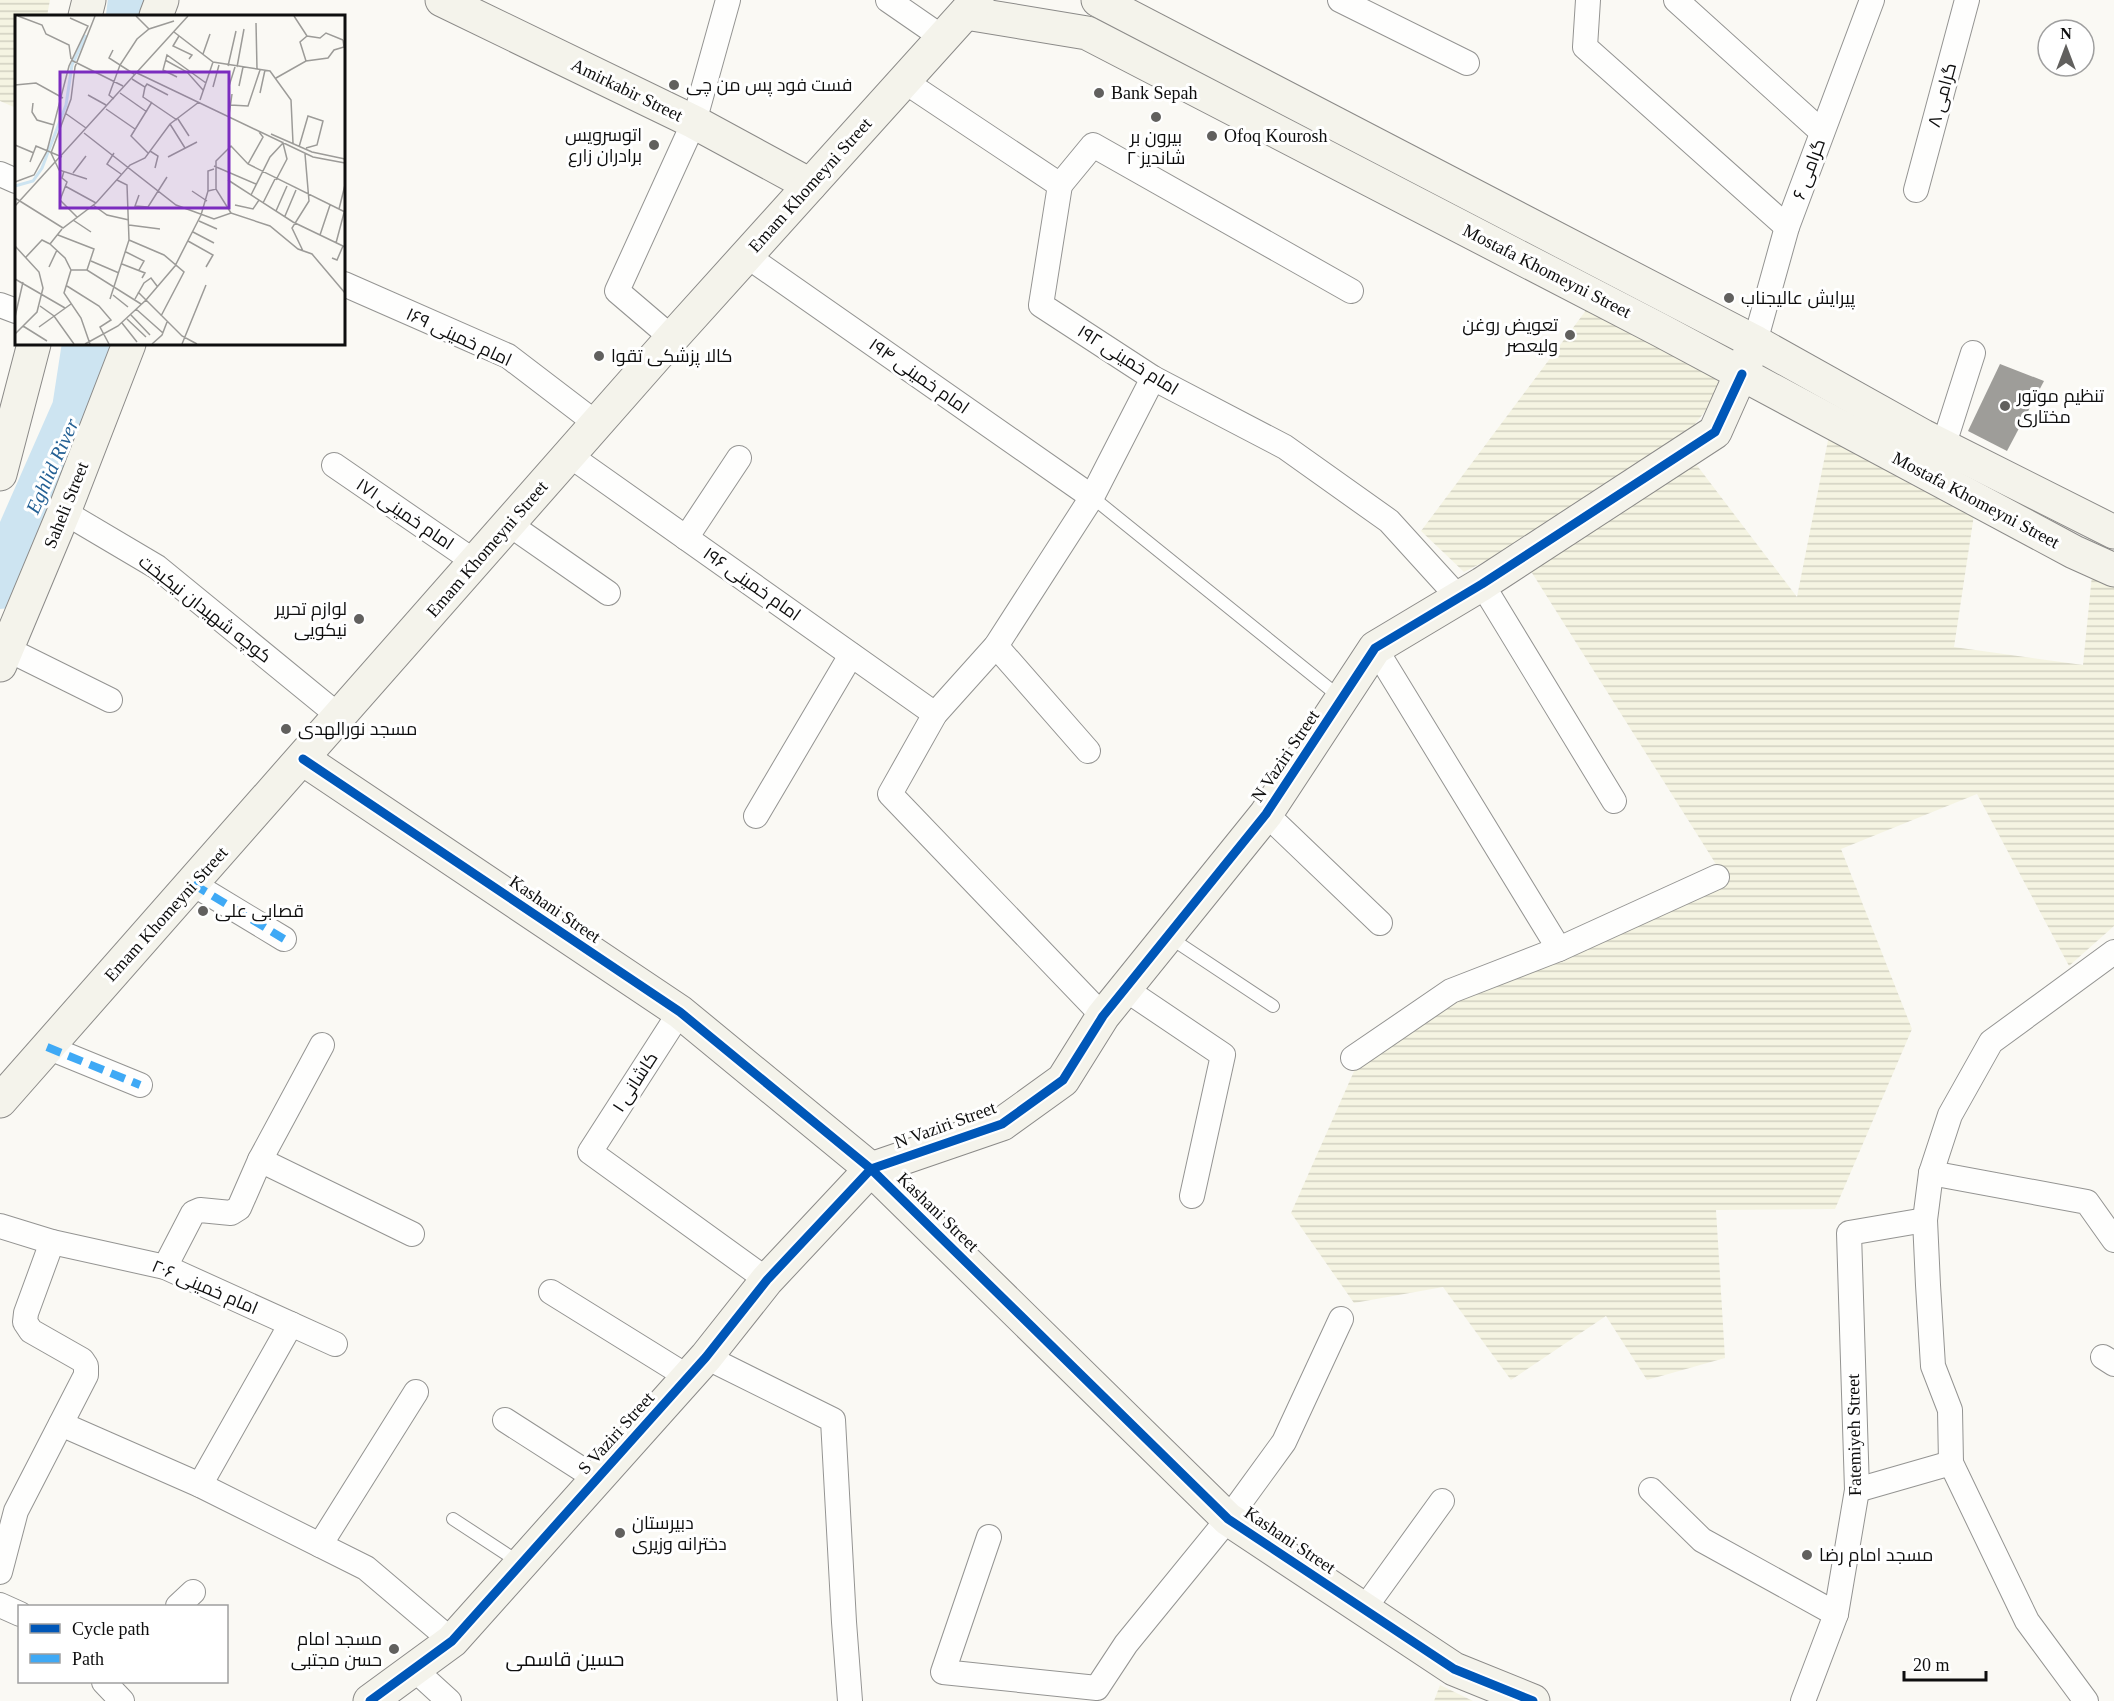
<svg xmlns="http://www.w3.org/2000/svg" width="2114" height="1701" font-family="'Times New Roman',Cairo,serif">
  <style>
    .farmland { fill: url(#farmland-rules) }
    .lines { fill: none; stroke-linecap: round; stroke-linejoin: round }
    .river { stroke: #cde4f1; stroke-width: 50 }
    .building { fill: #9e9d99 }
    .lane-casing { stroke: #949492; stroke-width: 14 }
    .street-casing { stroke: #949492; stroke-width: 26 }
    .secondary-casing { stroke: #8b8a88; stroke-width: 35 }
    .lane { stroke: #fefefd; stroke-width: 12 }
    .street { stroke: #fefefd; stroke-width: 24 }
    .secondary { stroke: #f4f3eb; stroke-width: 33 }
    .quiet { stroke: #3fa9f5; stroke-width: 8; stroke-dasharray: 15 8; stroke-linecap: butt }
    .cycleway-casing { stroke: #fff; stroke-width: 13 }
    .cycleway { stroke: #0057b8; stroke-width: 9 }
    .poi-dot { fill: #61605e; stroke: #fff; stroke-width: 2 }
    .labels { text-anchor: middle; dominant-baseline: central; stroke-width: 6; stroke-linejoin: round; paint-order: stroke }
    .poi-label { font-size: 18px; fill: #0e0e0e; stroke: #fff; text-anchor: start }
    .street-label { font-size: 18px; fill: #0e0e0e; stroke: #fff }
    .water-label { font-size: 20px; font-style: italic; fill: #246094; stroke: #fff }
    .neighbourhood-label { font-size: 20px; fill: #0e0e0e; stroke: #fff }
    .inset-river { fill: none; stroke: #cde4f1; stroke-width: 3 }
    .inset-road { fill: none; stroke: #9c9b98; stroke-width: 1.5 }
    .view { fill: #7b2cbf; fill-opacity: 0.15; stroke: #7b2cbf; stroke-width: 3 }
    .inset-edge { fill: none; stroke: #0e0e0e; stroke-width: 3 }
  </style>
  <defs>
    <pattern id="farmland-rules" width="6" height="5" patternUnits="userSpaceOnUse" patternTransform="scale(1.5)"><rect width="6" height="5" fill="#f5f4e2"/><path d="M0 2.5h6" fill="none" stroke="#d1d0c1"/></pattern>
  </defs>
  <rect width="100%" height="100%" fill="#faf9f4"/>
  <!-- farmland -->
  <g class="farmland">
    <polygon points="0,0 50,0 47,16 16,16 16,108 0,101"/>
    <polygon points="1599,293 1737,371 1680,443 1797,597 1833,415 1977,495 1954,647 2083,665 2094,555 2114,565 2114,926 2069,966 1977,794 1841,849 1912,1029 1835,1209 1716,1210 1725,1358 1647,1380 1606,1316 1511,1380 1443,1287 1354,1303 1291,1213 1359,1060 1497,974 1719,869 1515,546 1464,572 1421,531"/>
    <polygon points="1440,1685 1473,1701 1434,1701"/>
  </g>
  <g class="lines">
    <!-- river -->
    <g class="river">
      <polyline points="131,16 133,0"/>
      <polyline points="0,584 77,409 87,344"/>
    </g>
  </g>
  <!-- building -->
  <polygon class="building" points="2000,364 2044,381 2007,451 1968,431"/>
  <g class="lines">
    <defs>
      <g id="lane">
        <polyline points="1092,497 1341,698"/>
        <polyline points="1169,937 1273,1006"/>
        <polyline points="453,1519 520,1563"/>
      </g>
      <g id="street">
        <polyline points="888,0 943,38"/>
        <polyline points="1340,0 1467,63"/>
        <polyline points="1588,0 1585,47 1787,227"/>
        <polyline points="1676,0 1822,132"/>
        <polyline points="904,81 1060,185 1041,305 1153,378 1285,447 1389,521 1459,598"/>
        <polyline points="0,174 16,181"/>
        <polyline points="1060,185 1093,145 1351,291"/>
        <polyline points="1916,190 1967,0"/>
        <polyline points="747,256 1092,497"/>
        <polyline points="344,284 508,356 597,424"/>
        <polyline points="0,305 16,311"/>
        <polyline points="672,338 617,291 694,122 728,0"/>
        <polyline points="1755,342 1787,227 1872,0"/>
        <polyline points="1943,447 1973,353"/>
        <polyline points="569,455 935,714"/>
        <polyline points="334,465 475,562"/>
        <polyline points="64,512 157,567 339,716"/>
        <polyline points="509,524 608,593"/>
        <polyline points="686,538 739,458"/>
        <polyline points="1482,584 1614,801"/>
        <polyline points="996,646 1088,751"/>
        <polyline points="1375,648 1559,949"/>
        <polyline points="7,649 110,700"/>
        <polyline points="1266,814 1380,923"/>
        <polyline points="756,816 851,655"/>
        <polyline points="193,884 284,939"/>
        <polyline points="1125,989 1223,1055 1192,1196"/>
        <polyline points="680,1012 590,1152 767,1280"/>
        <polyline points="1103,1016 890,794 935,714 996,646 1092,497 1153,378"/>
        <polyline points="47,1047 140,1085"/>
        <polyline points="1353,1058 1451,991 1559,949 1717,877"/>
        <polyline points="260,1160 412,1234"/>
        <polyline points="1931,1173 2087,1202 2114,1240"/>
        <polyline points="0,1226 52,1242 165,1267 335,1344"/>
        <polyline points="165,1267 193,1213 200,1210 231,1213 239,1208 260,1160 322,1045"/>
        <polyline points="551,1292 688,1377"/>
        <polyline points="706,1357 833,1420 844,1622 850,1701"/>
        <polyline points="2103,1357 2114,1364"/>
        <polyline points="505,1420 597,1479"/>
        <polyline points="61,1424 200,1485 366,1568 452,1641"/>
        <polyline points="1951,1463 1950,1410 1933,1366 1928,1285 1925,1220 1931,1173 1950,1115 1991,1042 2114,952"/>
        <polyline points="200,1485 291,1324"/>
        <polyline points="1651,1490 1702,1540 1836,1614"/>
        <polyline points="1857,1490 1951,1463 2027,1621 2086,1701"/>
        <polyline points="989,1537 943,1672 1097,1688 1126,1644 1228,1519 1284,1442 1341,1319"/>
        <polyline points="320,1545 416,1392"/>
        <polyline points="0,1572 16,1511 86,1375 86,1366 82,1360 31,1331 25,1322 26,1313 52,1242"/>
        <polyline points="0,1605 20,1614"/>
        <polyline points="178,1606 193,1592"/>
        <polyline points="1364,1609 1442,1501"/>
        <polyline points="415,1670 449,1701"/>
        <polyline points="104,1682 122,1701"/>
        <polyline points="1803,1701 1836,1614 1857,1490 1849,1233 1925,1220"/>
      </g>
      <g id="secondary">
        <polyline points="442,0 694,122 810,185"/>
        <polyline points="1098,0 1755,342 1923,436 2114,532"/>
        <polyline points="966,13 1087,33 1660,330 2074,552 2114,570"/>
        <polyline points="85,16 89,0"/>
        <polyline points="156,16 162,0"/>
        <polyline points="0,474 34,344"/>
        <polyline points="0,665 64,512 129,344"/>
        <polyline points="303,759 680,1012 871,1169 1228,1519 1454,1669 1533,1701"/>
        <polyline points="0,1101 672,338 977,0"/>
        <polyline points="370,1701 452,1641 706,1357 767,1280 871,1169 1002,1124 1063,1080 1103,1016 1266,814 1375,648 1482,584 1715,432 1755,342"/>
      </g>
    </defs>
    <!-- lane casing -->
    <use href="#lane" class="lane-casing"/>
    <!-- street casing -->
    <use href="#street" class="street-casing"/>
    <!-- secondary casing -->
    <use href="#secondary" class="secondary-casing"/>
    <!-- lane -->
    <use href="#lane" class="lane"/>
    <!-- street -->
    <use href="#street" class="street"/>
    <!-- secondary -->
    <use href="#secondary" class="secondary"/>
    <!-- quiet -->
    <g class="quiet">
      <polyline points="193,884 284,939"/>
      <polyline points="47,1047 140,1085"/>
    </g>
    <defs>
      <g id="cycleway">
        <polyline points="303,759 680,1012 871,1169 1228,1519 1454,1669 1533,1701"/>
        <polyline points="370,1701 452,1641 706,1357 767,1280 871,1169 1002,1124 1063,1080 1103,1016 1266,814 1375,648 1482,584 1715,432 1742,374"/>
      </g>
    </defs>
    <!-- cycleway casing -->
    <use href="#cycleway" class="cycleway-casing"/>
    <!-- cycleway -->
    <use href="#cycleway" class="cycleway"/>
  </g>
  <!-- markers -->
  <g class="poi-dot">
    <circle cx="674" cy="85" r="6"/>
    <circle cx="1099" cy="93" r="6"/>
    <circle cx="1156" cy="117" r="6"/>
    <circle cx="1212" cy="136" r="6"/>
    <circle cx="654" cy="145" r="6"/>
    <circle cx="1729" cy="298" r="6"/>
    <circle cx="1570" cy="335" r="6"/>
    <circle cx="599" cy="356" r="6"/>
    <circle cx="2005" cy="406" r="6"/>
    <circle cx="359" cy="619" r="6"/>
    <circle cx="286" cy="729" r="6"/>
    <circle cx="203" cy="911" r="6"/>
    <circle cx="620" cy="1533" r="6"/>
    <circle cx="1807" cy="1555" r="6"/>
    <circle cx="394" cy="1649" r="6"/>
  </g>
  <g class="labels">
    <!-- poi labels -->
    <g class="poi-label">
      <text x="686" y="85">فست فود پس من چی</text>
      <text x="1111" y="93">Bank Sepah</text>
      <text x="642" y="135" text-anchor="end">اتوسرویس<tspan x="642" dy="21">برادران زارع</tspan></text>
      <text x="1224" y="136">Ofoq Kourosh</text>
      <text x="1156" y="137" text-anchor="middle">بیرون بر<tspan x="1156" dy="21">شاندیز ۲</tspan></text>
      <text x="1741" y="298">پیرایش عالیجناب</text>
      <text x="1558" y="325" text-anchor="end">تعویض روغن<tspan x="1558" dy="21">ولیعصر</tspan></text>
      <text x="611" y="356">کالا پزشکی تقوا</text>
      <text x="2017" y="396">تنظیم موتور<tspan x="2017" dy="21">مختاری</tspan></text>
      <text x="347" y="609" text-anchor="end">لوازم تحریر<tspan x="347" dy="21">نیکویی</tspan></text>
      <text x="298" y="729">مسجد نورالهدی</text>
      <text x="215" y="911">قصابی علی</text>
      <text x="632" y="1523">دبیرستان<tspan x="632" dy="21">دخترانه وزیری</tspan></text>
      <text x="1819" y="1555">مسجد امام رضا</text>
      <text x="382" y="1639" text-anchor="end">مسجد امام<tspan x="382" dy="21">حسن مجتبی</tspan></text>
    </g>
    <!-- street labels -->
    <g class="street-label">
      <text transform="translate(627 90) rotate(26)">Amirkabir Street</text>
      <text transform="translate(1942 95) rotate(-75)">گرامی ۸</text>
      <text transform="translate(1809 169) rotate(-70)">گرامی ۶</text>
      <text transform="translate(810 185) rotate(-48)">Emam Khomeyni Street</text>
      <text transform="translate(1547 271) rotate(27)">Mostafa Khomeyni Street</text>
      <text transform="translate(459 337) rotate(25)">امام خمینی ۱۶۹</text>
      <text transform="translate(1128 360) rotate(32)">امام خمینی ۱۹۲</text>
      <text transform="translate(919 376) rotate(35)">امام خمینی ۱۹۴</text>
      <text transform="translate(1976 500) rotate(28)">Mostafa Khomeyni Street</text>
      <text transform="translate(66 505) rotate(-68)">Saheli Street</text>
      <text transform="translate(405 514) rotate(34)">امام خمینی ۱۷۱</text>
      <text transform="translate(487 549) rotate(-49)">Emam Khomeyni Street</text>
      <text transform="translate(752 584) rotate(35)">امام خمینی ۱۹۶</text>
      <text transform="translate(205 609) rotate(38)">کوچه شهیدان نیکبخت</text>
      <text transform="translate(1285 756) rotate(-56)">N Vaziri Street</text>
      <text transform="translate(555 909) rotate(34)">Kashani Street</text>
      <text transform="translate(166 914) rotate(-48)">Emam Khomeyni Street</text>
      <text transform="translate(635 1082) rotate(-57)">کاشانی ۱</text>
      <text transform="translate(945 1125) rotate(-20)">N Vaziri Street</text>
      <text transform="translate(938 1212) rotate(44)">Kashani Street</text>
      <text transform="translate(205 1287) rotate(23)">امام خمینی ۲۰۶</text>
      <text transform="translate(616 1433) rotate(-48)">S Vaziri Street</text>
      <text transform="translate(1854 1435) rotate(-91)">Fatemiyeh Street</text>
      <text transform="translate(1290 1540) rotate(34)">Kashani Street</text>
    </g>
    <!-- water labels -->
    <g class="water-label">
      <text transform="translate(52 466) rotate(-66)">Eghlid River</text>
    </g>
    <!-- neighbourhood labels -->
    <g class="neighbourhood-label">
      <text x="565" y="1659">حسین قاسمی</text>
    </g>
  </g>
  <!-- overview -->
  <g transform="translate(15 15)">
    <rect width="330" height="330" fill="#faf9f4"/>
    <path class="inset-river" d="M0,171L18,166L27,153L51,90L57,50L71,20"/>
    <path class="inset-road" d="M3,1L27,10L31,19L54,30L56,44M121,1L134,14M279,1L292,21L305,23L311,18L328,25M241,8L242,54M159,17L198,47L255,56L276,85L278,128M164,21L158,31L177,40L174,44M98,35L94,43L119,59M188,39L195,19M56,45L108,71M150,45L172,57L188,75M291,46L285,27L292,21M213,51L221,16M222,52L229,14M122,58L298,142L330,148M162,62L148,55L152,40L191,68M261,63L291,46L313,43L319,35L329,32L328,25M117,64L130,72L128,82L162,105M0,70L21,68L48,83M214,71L220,52M224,71L228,52M130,72L132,69L153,80M198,72L204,50M105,78L132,97M245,78L250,55M73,80L91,90M99,84L94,80L105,50L122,24L134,14L159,6M185,85L198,47M18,88L17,97L22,105L39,110M215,90L233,91L245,55M91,94L120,114M50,98L71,113M214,100L217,79M163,104L174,121M155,109L170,133M69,118L161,190L199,204L216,198L255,211L283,234L297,239L330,278M256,119L297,137L330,144M0,130L19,138M284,132L293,101L308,106L302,130L291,133M135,136L143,141L140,153M99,138L92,149L106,159M133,138L116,121L137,87M153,142L182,127M15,147L21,131L47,142M233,149L248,122L244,117M199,151L241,169M49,156L47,163L52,167L45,185L62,202M58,158L71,141M72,164L44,155L36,138L56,84L60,52L80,1M213,165L278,207L330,232M0,167L19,160L32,136L54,51L73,11L55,3M50,171L81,188M201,174V146L216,131L233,149L330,197M177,176L192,186M193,176L201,174L216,198M124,180L120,191L133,192L152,162M236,180L255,142L268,128L272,144L261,165M0,183L48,213L81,188L115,150L130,143L155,109L184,87M248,188L260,164M78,190L92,200L114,205M220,190L238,194L244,185M0,191L173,1M324,194L330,170M261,196L272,171M186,200L193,176V156L199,154M270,201L281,175M58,205L76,217M184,206L202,214M114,210L145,214M178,217L199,228M43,220L79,234L72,255M305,220L315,190M114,225L149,240L169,257L146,301M173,226L198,240L191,252M321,228L330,194M35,229L50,243L56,255L49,278L66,303L75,329M0,231L24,257L28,273L22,297L0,319M288,236L277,213L294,186L290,139M111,237L129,246L124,255M11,242L27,225L35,229L47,214M317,243L322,245L328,231M76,246L104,258M107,249L130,258L127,263M34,252L42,235M56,255H72L126,289M0,264L50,293M52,271L84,291L96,305L85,312L94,329M123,277L167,321L182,329M98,280L113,292M95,284L114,225L112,170L102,165M120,284L129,268L136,263L142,271M25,291L39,301L59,329M121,294L148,318M116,300L135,320M0,302L8,267M112,304L131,322M107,308L122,327M8,311L32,326M24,312L56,289M70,329L103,311L131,285L160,251L186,200M137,329L147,320L152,307M167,329L191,270"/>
    <path class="view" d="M45,57H214V193H45Z"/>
    <rect width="330" height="330" class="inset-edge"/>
  </g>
  <!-- legend -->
  <rect x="18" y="1605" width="210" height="78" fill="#ffffff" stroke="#9f9f9f" stroke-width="1.5"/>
  <rect x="30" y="1624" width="30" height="9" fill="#0057b8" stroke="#9f9f9f" stroke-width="1.5"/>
  <text x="72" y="1635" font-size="18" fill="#0e0e0e">Cycle path</text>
  <rect x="30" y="1654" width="30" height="9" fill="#3fa9f5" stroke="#9f9f9f" stroke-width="1.5"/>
  <text x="72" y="1665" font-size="18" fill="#0e0e0e">Path</text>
  <!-- north arrow -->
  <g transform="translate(2066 48)"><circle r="28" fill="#ffffff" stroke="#9f9f9f" stroke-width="1.5"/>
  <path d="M0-4.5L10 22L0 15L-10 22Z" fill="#61605e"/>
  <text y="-9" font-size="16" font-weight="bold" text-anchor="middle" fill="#0e0e0e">N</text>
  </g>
  <!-- scale -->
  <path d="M1904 1671v9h82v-9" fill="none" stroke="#0e0e0e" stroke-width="3"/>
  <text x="1913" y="1671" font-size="18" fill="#0e0e0e" stroke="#ffffff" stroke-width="4.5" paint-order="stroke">20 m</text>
</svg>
